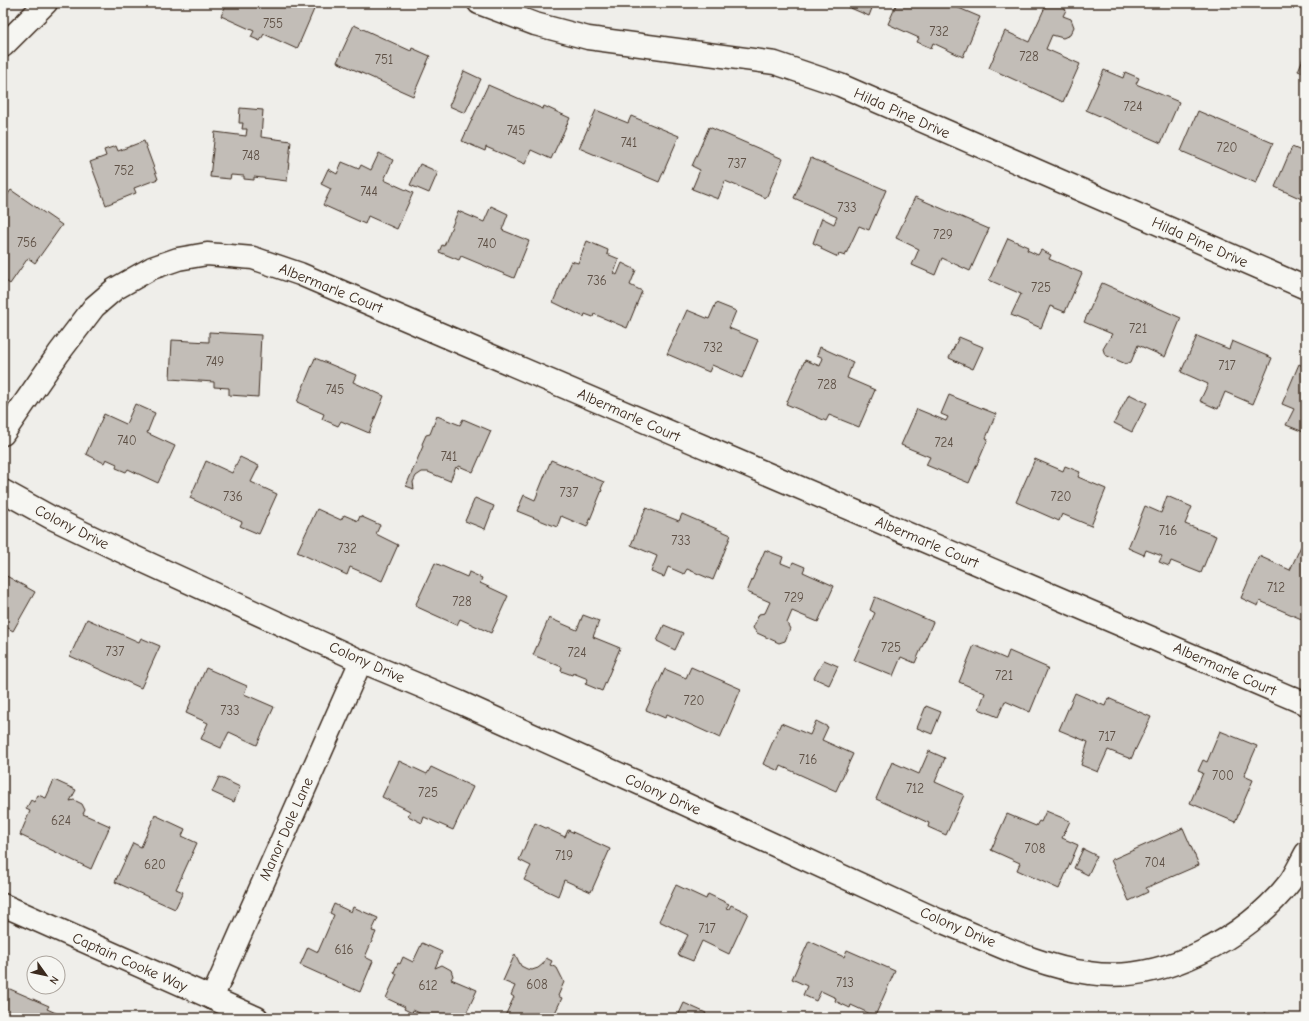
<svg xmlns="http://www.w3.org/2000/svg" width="1309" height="1021" font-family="'Comic Neue',sans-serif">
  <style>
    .building { fill: #c2bdb7; stroke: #3b2a1e }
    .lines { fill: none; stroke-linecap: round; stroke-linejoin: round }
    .street-casing { stroke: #3b2a1e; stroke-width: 25 }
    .secondary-casing { stroke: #3b2a1e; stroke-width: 25 }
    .street { stroke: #f6f6f2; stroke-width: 22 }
    .secondary { stroke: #f6f6f2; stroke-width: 22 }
    .labels { text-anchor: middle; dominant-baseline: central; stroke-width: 3.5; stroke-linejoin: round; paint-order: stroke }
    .number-label { font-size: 13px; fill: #5d4f44 }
    .street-label { font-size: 15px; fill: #3b2a1e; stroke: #f6f6f2 }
  </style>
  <rect width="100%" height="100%" fill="#efeeea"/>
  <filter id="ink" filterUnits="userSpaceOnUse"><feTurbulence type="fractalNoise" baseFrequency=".025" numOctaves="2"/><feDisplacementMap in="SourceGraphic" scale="8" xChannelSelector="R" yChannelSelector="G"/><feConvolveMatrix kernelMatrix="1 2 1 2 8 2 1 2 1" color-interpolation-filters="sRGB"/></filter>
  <g filter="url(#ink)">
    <!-- building -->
    <g class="building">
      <polygon points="227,3 306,3 315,7 297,49 264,34 260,41 251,37 254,31 221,16"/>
      <polygon points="839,3 874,3 869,16"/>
      <polygon points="897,3 947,3 980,17 963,57 933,43 931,48 917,42 919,38 888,24"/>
      <polygon points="1050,3 1060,3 1066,10 1063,16 1071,19 1074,27 1070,35 1063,38 1052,35 1046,49 1080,64 1063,102 989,68 1005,31 1029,42 1046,5"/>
      <polygon points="354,25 411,51 412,48 430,56 413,96 337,62"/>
      <polygon points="1306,51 1306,74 1298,71"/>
      <polygon points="1104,70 1123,78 1125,72 1139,78 1136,84 1179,102 1161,143 1086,110"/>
      <polygon points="464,71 481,79 465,113 449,106"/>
      <polygon points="488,85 543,109 544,106 570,118 551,159 531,150 525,164 486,147 485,151 462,141"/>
      <polygon points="240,108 263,110 261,137 291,141 287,181 254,177 254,180 244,179 244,176 231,175 230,179 210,177 215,132 246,136 247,129 242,129 243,123 239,123"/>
      <polygon points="596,110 628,123 631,116 679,136 659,182 579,148"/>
      <polygon points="1198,111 1273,143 1256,183 1181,151"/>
      <polygon points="709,127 783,159 766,198 725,181 718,199 692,189 700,170 692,166"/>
      <polygon points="144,141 158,179 134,188 136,193 106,205 90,162 106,156 104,150 116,146 118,151"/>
      <polygon points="1292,147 1306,153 1306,201 1275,187"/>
      <polygon points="379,153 393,160 384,180 413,193 397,229 368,216 365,224 323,205 331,189 321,184 328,169 337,174 342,162 359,169 361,165 371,170"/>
      <polygon points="811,158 886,190 869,230 859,226 845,256 839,254 838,257 821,249 822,247 813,243 822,218 834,224 837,217 794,198"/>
      <polygon points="420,164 438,172 429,193 410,185"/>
      <polygon points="11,190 62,225 35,263 28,258 10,284 3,279 3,201"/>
      <polygon points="915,197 989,229 970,271 942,258 935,275 912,265 919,249 896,238"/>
      <polygon points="491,206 508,214 502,230 529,241 514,278 461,256 459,260 439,252 442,245 444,246 458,211 484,222"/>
      <polygon points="1008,238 1028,247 1027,250 1038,255 1041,250 1051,255 1049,259 1082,273 1065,312 1050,306 1041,328 1011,315 1021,294 989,280"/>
      <polygon points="587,241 608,250 607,254 619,259 614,273 617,275 622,263 636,270 630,285 642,291 627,328 594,314 593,317 585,314 584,317 553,302 571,261 578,263"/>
      <polygon points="1102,283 1181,318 1165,357 1138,345 1131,362 1126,364 1105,355 1103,349 1112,334 1084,322"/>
      <polygon points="716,303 736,311 729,328 758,340 742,378 712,365 709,372 667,354 687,310 709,319"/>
      <polygon points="209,332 261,335 258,397 229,395 229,388 214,387 214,382 170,379 172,340 209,342"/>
      <polygon points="1197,336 1229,349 1232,341 1272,358 1253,404 1225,392 1218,409 1200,401 1208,384 1181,372"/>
      <polygon points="959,337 983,347 973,369 949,358"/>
      <polygon points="820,347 853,362 847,378 875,390 859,427 829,415 826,421 786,404 805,360 820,366 823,358 817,355"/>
      <polygon points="315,358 356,375 353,382 384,396 369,433 341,421 338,426 322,419 324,414 297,402"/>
      <polygon points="1299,364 1306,368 1306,433 1286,425 1294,409 1282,404"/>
      <polygon points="1129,394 1147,403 1132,432 1114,423"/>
      <polygon points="949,395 996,414 986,438 988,439 969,483 926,465 930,457 901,445 917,409 946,421 948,417 941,414"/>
      <polygon points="135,404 155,413 147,433 175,446 158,483 128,469 126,472 116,468 117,464 106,459 104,463 86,454 104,414 126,424"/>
      <polygon points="437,416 460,425 463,419 491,431 473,472 459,466 458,469 456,467 450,481 428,472 422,472 416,476 413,482 414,489 406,486 423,446 422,444 426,435 430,434"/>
      <polygon points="240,457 259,466 251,482 277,494 259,534 240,526 242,522 190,498 206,461 232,473"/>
      <polygon points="1035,459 1063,471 1065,466 1080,472 1078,477 1106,489 1091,526 1062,514 1059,521 1016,502"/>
      <polygon points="551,460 604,482 601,489 602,490 587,527 561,516 557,527 517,511 524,495 535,500"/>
      <polygon points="1167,496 1192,507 1185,524 1216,536 1201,573 1171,561 1169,566 1159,562 1162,556 1146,550 1144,555 1128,548 1145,506 1161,513"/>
      <polygon points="475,498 494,506 485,529 465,521"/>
      <polygon points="646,508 679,521 682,514 731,535 713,580 687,569 684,574 668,567 664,577 651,572 657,556 631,545"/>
      <polygon points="317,509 341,520 344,515 358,521 360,516 380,525 376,534 398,545 382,581 350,567 347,575 297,552"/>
      <polygon points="1301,546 1306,548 1306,621 1260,601 1258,606 1241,598 1259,556 1290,570"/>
      <polygon points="765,550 783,557 781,563 791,567 793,562 805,567 803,572 834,586 818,622 792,611 787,623 790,629 785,641 779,643 757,633 753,628 759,614 765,613 770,602 747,592"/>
      <polygon points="435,563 467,577 469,572 482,578 480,583 508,596 491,633 460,619 457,625 415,606"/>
      <polygon points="3,574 35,592 13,631 3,625"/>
      <polygon points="875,597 933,622 915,663 901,657 893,676 854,660 875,613 870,610"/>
      <polygon points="583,615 599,621 593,637 620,648 602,691 585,684 588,679 573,673 572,675 561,671 562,667 533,655 549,618 577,630"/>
      <polygon points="87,619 139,642 141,638 160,646 141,688 70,656"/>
      <polygon points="664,625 683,633 675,650 657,641"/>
      <polygon points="974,645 1006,659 1009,651 1048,668 1030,712 1005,701 998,717 979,709 985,693 959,682"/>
      <polygon points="824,660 838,666 829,685 814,678"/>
      <polygon points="691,667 741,689 720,738 667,714 665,718 646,710 665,669 686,678"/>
      <polygon points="206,668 247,686 244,694 274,707 257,745 229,732 221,748 201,739 208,723 186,713"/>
      <polygon points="1075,693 1105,706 1108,698 1151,717 1131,759 1108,750 1098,772 1081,765 1088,742 1059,730"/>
      <polygon points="926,706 941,712 932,734 917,728"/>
      <polygon points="816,721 828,727 822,740 853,754 836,791 781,766 779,771 763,764 781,723 810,735"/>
      <polygon points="1220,731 1257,746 1244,776 1253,780 1235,822 1190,803 1203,773 1198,771 1203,760 1207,762"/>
      <polygon points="3,745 8,748 3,760"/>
      <polygon points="929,751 945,758 935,782 964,795 946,835 928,827 929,823 876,799 892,762 919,774"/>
      <polygon points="399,761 427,774 431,767 473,787 453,830 424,817 422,823 408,816 410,811 382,797"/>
      <polygon points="219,777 240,787 234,802 212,792"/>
      <polygon points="54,780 76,790 70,801 74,800 82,804 85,810 83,814 110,826 91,869 20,835 30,811 26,809 31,800 34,802 38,795 46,798"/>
      <polygon points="1046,811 1070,821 1062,838 1078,845 1059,889 1017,870 1020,863 991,850 1007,814 1036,826 1039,821 1041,822"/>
      <polygon points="155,815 185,829 182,836 197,843 176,889 183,892 175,909 115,882 133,843 141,847"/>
      <polygon points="535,823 565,837 568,830 610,849 591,892 564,880 558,896 524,880 531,866 519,860"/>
      <polygon points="1183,828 1199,865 1146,888 1148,892 1129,901 1111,860"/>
      <polygon points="1083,849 1097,856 1088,875 1074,868"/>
      <polygon points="676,885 706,899 708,894 729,904 726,908 729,909 731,905 748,913 729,954 702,941 693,961 678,955 688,935 659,921"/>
      <polygon points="334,904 351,912 353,907 378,918 372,931 376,932 365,957 373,961 360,992 300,965 308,947 318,952 334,915 330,913"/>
      <polygon points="809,941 844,957 847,950 895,971 875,1016 851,1005 850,1008 835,1001 836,998 821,991 816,1001 803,995 807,986 792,979"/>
      <polygon points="422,943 442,952 435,968 442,965 451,970 453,976 451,979 477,990 464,1018 430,1018 413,1010 412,1013 404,1009 405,1007 386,998 397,974 394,972 398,963 400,964 403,957 413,962"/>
      <polygon points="515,954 521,966 527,969 532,970 538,968 543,964 546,958 552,961 550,965 557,968 564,982 558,996 562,998 555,1013 558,1014 556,1018 504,1018 514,997 511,995 515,986 503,981"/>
      <polygon points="3,986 49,1006 47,1009 67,1018 3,1018"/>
      <polygon points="684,1003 706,1013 703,1018 677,1018"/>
      <polygon points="1266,1013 1268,1018 1251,1018"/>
    </g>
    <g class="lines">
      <defs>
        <g id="street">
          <polyline points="479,3 535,24 588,38 775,63 840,85 1306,288"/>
          <polyline points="3,434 59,353 94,307 115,289 152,268 178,259 207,254 253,258 300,274 1306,704"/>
          <path d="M3,491L52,518L119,550L361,661L459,702L661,793L938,920C987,939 1035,966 1089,973C1161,984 1246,939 1290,882C1296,873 1301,862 1306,853"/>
          <polyline points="3,905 257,1018"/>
          <polyline points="212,998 361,661"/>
        </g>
        <polyline id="secondary" points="3,46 46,3"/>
      </defs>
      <!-- street casing -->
      <use href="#street" class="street-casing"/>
      <!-- secondary casing -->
      <use href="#secondary" class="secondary-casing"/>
      <!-- street -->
      <use href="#street" class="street"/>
      <!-- secondary -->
      <use href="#secondary" class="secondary"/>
    </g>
  </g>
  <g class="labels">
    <!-- number labels -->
    <g class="number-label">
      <text x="273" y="23">755</text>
      <text x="939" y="31">732</text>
      <text x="1029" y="56">728</text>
      <text x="384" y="59">751</text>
      <text x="1133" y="106">724</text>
      <text x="516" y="130">745</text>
      <text x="629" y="142">741</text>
      <text x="1227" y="147">720</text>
      <text x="251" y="155">748</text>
      <text x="737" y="163">737</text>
      <text x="124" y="170">752</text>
      <text x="369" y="191">744</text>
      <text x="847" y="207">733</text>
      <text x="943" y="234">729</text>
      <text x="27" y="242">756</text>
      <text x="487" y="243">740</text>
      <text x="597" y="280">736</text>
      <text x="1041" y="287">725</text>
      <text x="1138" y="328">721</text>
      <text x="713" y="347">732</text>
      <text x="215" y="361">749</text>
      <text x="1227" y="365">717</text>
      <text x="827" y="384">728</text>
      <text x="335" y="389">745</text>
      <text x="127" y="440">740</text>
      <text x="944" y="442">724</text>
      <text x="449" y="456">741</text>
      <text x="569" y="492">737</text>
      <text x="233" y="496">736</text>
      <text x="1061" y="496">720</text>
      <text x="1168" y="530">716</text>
      <text x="681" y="540">733</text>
      <text x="347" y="548">732</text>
      <text x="1276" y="587">712</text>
      <text x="794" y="597">729</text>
      <text x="462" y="601">728</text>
      <text x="891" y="647">725</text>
      <text x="115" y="651">737</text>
      <text x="577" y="652">724</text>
      <text x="1004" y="675">721</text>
      <text x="694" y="700">720</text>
      <text x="230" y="710">733</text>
      <text x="1107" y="736">717</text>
      <text x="808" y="759">716</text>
      <text x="1223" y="775">700</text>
      <text x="915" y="788">712</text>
      <text x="428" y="792">725</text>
      <text x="61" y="820">624</text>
      <text x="1035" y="848">708</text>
      <text x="564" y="855">719</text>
      <text x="1155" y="862">704</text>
      <text x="155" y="864">620</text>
      <text x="707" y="928">717</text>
      <text x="344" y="949">616</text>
      <text x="845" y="982">713</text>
      <text x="537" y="984">608</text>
      <text x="428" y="985">612</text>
    </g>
    <!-- street labels -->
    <g class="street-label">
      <text transform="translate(902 113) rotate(24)">Hilda Pine Drive</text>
      <text transform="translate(1200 242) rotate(24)">Hilda Pine Drive</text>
      <text transform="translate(331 288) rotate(22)">Albermarle Court</text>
      <text transform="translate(629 415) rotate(24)">Albermarle Court</text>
      <text transform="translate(72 527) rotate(27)">Colony Drive</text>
      <text transform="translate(927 542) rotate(23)">Albermarle Court</text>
      <text transform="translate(367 662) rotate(24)">Colony Drive</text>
      <text transform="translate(1225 669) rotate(24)">Albermarle Court</text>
      <text transform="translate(663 794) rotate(24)">Colony Drive</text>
      <text transform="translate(286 829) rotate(-66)">Manor Dale Lane</text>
      <text transform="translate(958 927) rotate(23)">Colony Drive</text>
      <text transform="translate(130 962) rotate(24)">Captain Cooke Way</text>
    </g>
  </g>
  <!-- margin -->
  <rect width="1309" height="1021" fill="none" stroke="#f6f6f2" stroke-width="16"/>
  <rect x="8" y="8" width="1293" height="1005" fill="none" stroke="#3b2a1e" stroke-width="1.5" filter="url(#ink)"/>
  <!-- north arrow -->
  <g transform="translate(46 975) rotate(123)"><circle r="19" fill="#f6f6f2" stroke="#aba49d"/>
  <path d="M0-3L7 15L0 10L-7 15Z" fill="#3b2a1e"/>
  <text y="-6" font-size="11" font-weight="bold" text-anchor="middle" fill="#3b2a1e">N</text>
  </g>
</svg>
